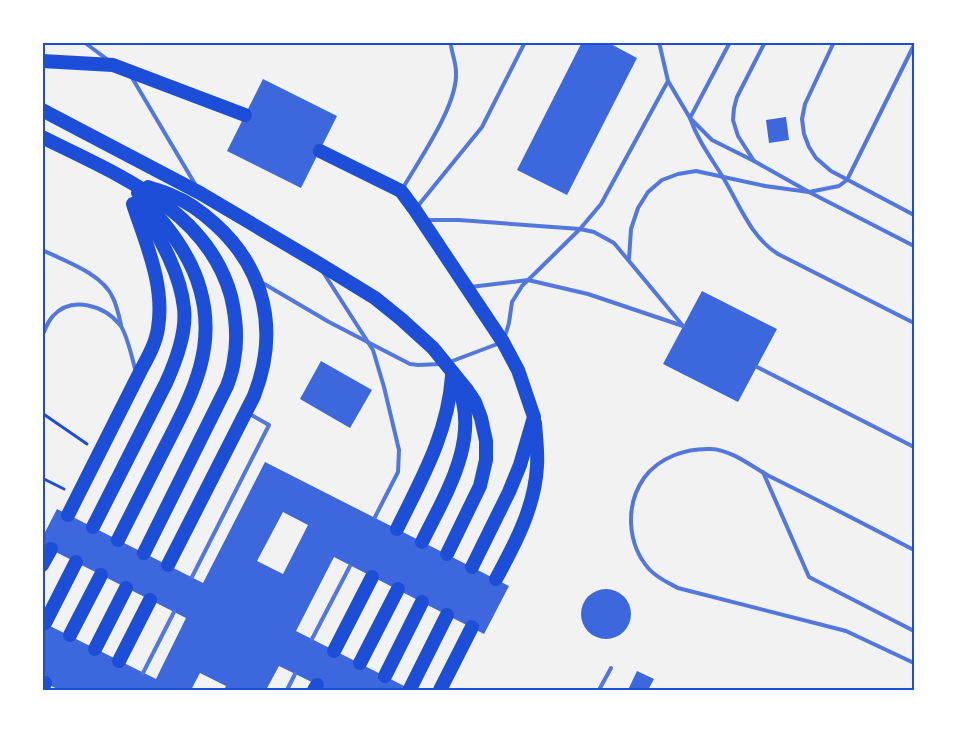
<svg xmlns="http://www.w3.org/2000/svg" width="957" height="733" font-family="Rubik,sans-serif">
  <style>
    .building { fill: #3d67dc; fill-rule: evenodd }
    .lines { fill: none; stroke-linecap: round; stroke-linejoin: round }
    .path { stroke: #1d4ed8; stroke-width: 3 }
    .service { stroke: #5277de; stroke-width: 4 }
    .trunk { stroke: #1d4ed8; stroke-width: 14 }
    .neatline { fill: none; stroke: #1d4ed8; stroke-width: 2 }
  </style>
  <rect width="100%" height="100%" fill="#f2f2f2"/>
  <!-- building -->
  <g class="building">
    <polygon points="582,42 607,42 637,58 567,195 517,170"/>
    <polygon points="263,79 337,116 301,188 227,151"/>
    <polygon points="786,117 789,140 769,143 766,120"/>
    <polygon points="702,291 777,329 738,402 663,364"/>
    <polygon points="321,361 372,390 350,428 300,399"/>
    <path d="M265,462L509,586L484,634L334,557L296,631L412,690H328L279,666L266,690H224L226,686L200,673L191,690H60L42,682V622L156,679L186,618L42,545V538L57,509L203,583ZM283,512L308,525L283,574L257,561Z"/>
    <circle cx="606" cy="614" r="25"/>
    <polygon points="637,671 654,679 648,690 628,690"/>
  </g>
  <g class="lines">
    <!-- path -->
    <g class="path">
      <polyline points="42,413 87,444"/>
      <polyline points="42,478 64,489"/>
    </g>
    <!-- service -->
    <g class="service">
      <polyline points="84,42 108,60"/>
      <path d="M730,42L690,118C698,141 712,159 724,179C740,206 751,237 778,254L914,323"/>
      <polyline points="765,42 737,97 734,108 733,120 738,136 754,161 809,192 914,246"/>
      <polyline points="834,42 805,104 802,119 804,134 809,147 816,158 831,171 914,215"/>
      <polyline points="131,76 195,184"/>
      <polyline points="668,81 690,118 712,140 754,161"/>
      <path d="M403,188C419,160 458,105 456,72C456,63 452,54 451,45L449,42"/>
      <polyline points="417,207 482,127 525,42"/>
      <polyline points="425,220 459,220 580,229 594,232 614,243 683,326"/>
      <path d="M42,250C65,261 103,274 113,298C117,306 119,316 121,325"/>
      <polyline points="629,259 631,229 638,208 648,192 662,180 678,174 696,171 765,186 809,192 839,186 847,180 914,45"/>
      <polyline points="323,272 373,350 384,387 399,450 398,472 375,517"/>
      <polyline points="261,282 329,322 410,364 418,365 441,364"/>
      <polyline points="470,287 528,280 588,294 683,326"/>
      <path d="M42,332H44C46,327 49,320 53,316C72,295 105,306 120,325C127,333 133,362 136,372"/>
      <polyline points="505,336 509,323 512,302 522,286 580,229 601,204 668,81 659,42"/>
      <polyline points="447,363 500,343"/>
      <polyline points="757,367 914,447"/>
      <polyline points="763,472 809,577 914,631"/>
      <path d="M914,550C866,525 818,500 769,476C751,466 732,450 711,449C687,448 659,457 644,478C625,505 627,544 649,569C657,578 667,582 678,588L846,631L914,663"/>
      <polyline points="192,577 269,425 248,413"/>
      <polyline points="312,639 350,566"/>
      <polyline points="143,673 174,612"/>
      <polyline points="287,690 295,674"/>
      <polyline points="599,690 611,668"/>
    </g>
    <!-- trunk -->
    <g class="trunk">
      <polyline points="42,61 113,65 245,115"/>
      <polyline points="42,110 200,193 318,263 375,298 401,319 433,348 467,390 475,402 481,418 486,441 486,460 480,486 447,554"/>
      <path d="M42,137C116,174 207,209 231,296C236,317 238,339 234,360C233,369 230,378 227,386L144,553"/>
      <polyline points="320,151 401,191 415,210 503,342 518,370 534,417 520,465 509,492 472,567"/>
      <path d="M148,187C156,190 165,192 173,196C188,202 203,213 215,224C266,270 279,332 254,396L168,565"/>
      <path d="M68,515L141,370C148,357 156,343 158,328C165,285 146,244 133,204"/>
      <path d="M93,527L166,383C176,361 187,332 184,308C180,270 157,234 139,202"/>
      <path d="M397,529C422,478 448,433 452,376"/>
      <path d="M118,540C133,510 148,481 163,451C190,398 218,350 200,289C190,252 163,221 138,193"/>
      <path d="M422,542C445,495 482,438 457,384"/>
      <polyline points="42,565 51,549"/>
      <path d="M496,579C515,544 535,507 537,466C538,452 536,438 535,423"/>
      <polyline points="45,623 76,562"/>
      <polyline points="70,635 101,575"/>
      <polyline points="95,649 126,588"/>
      <polyline points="334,651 372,577"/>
      <polyline points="119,661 150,600"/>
      <polyline points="360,663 398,589"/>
      <polyline points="385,676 422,602"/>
      <polyline points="42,689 45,683"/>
      <polyline points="410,689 447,615"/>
      <polyline points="314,690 317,685"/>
      <polyline points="440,690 472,627"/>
    </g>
  </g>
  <!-- border -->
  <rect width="957" height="733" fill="none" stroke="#ffffff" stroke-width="88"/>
  <rect x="44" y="44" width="869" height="645" class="neatline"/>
</svg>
